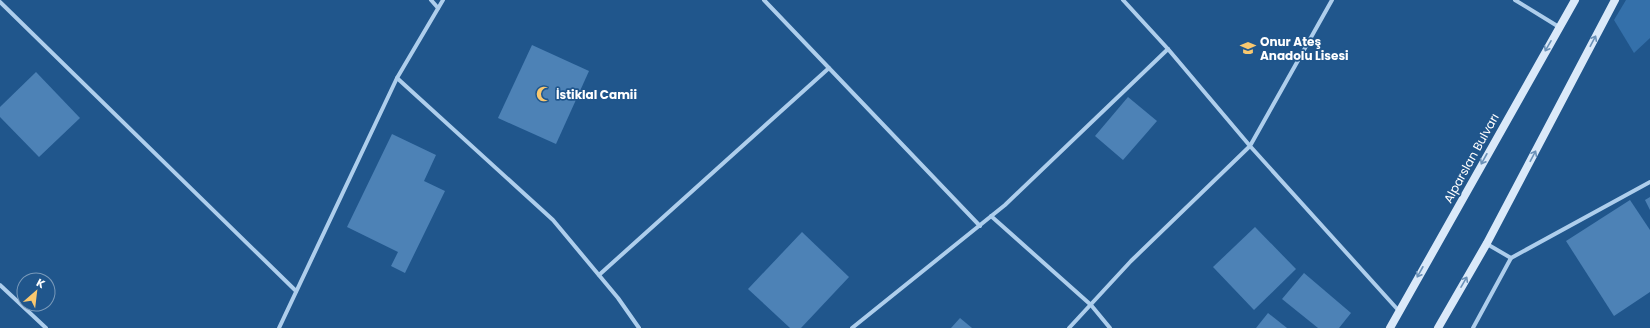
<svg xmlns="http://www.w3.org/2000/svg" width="1650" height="328" font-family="Poppins,sans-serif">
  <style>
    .green { fill: #3470aa }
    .building { fill: #4d82b6 }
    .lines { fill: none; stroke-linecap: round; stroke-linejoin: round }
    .street { stroke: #aeceec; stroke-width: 4 }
    .secondary { stroke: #dae9f9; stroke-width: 8 }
    .oneway { stroke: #6a91b8 }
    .labels { text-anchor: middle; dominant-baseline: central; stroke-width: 3.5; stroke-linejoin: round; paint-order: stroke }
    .poi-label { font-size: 12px; font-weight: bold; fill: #fff; stroke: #20568c; text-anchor: start }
    .street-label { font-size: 12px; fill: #fff; stroke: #20568c }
  </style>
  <rect width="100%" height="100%" fill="#20568c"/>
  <!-- green -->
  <polygon class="green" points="1626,0 1650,0 1650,38 1634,53 1614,20"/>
  <!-- building -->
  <g class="building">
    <polygon points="532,45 589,71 556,144 498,118"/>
    <polygon points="36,72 80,118 39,157 0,117 0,107"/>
    <polygon points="1128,97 1157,121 1123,160 1095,136"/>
    <polygon points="392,134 436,155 424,181 445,191 405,273 391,266 398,252 347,227"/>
    <polygon points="1650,197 1650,210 1645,200"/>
    <polygon points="1630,200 1650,230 1650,292 1614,316 1566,241"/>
    <polygon points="1255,227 1296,269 1254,310 1213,267"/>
    <polygon points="802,232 849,277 801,328 790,328 748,289"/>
    <polygon points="1304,273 1351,313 1339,328 1318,328 1282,299"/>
    <polygon points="1268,313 1287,328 1256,328"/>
    <polygon points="960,318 972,328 951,328"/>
  </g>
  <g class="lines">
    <!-- street -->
    <g class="street">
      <polyline points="431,0 438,8"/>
      <polyline points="764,0 980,226"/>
      <polyline points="1332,0 1250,146 1399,311"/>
      <polyline points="1515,0 1559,27"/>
      <polyline points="0,2 296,291"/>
      <polyline points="397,78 553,220 618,298 639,328"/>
      <polyline points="991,216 1091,305 1110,328"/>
      <polyline points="1487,244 1511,258"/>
      <polyline points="599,275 829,68"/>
      <polyline points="0,285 46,328"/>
      <polyline points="279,328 397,78 443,0"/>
      <polyline points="852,328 1005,205 1168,49"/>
      <polyline points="1069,328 1131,261 1250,146 1168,49 1123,0"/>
      <polyline points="1473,328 1511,258 1650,182"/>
    </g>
    <!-- secondary -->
    <g class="secondary">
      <polyline points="1390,328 1575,0"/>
      <polyline points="1438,328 1487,243 1615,0"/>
    </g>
  </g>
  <!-- one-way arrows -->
  <defs><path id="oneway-shaft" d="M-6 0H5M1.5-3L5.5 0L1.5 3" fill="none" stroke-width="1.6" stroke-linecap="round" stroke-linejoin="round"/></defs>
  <g class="oneway">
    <use href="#oneway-shaft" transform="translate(1593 41) rotate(-62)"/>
    <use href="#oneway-shaft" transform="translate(1548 46) rotate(120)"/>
    <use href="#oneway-shaft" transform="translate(1533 156) rotate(-62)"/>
    <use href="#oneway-shaft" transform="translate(1484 159) rotate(119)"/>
    <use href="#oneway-shaft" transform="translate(1420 272) rotate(119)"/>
    <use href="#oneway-shaft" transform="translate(1464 282) rotate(-60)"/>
  </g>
  <!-- icons -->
  <defs>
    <symbol id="school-bare" viewBox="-9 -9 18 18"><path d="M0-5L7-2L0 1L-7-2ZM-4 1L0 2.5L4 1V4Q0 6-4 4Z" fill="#f9c86f" stroke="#20568c" stroke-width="2.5" paint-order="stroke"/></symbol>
    <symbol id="mosque-bare" viewBox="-9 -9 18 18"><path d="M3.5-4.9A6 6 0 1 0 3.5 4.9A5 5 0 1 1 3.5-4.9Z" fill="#f9c86f" stroke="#20568c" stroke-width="2.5" paint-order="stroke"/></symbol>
  </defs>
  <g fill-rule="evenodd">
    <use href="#school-bare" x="1237" y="37" width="22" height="22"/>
    <use href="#mosque-bare" x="533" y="83" width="22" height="22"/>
  </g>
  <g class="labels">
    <!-- poi labels -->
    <g class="poi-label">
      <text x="1260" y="41">Onur Ateş<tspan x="1260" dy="14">Anadolu Lisesi</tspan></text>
      <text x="556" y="94">İstiklal Camii</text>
    </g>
    <!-- street labels -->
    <g class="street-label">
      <text transform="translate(1471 158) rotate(-61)">Alparslan Bulvarı</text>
    </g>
  </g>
  <!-- north arrow -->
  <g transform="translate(36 292) rotate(28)"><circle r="19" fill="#20568c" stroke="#799aba"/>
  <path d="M0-3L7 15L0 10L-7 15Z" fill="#f9c86f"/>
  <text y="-6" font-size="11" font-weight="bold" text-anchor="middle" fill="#ffffff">K</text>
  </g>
</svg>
